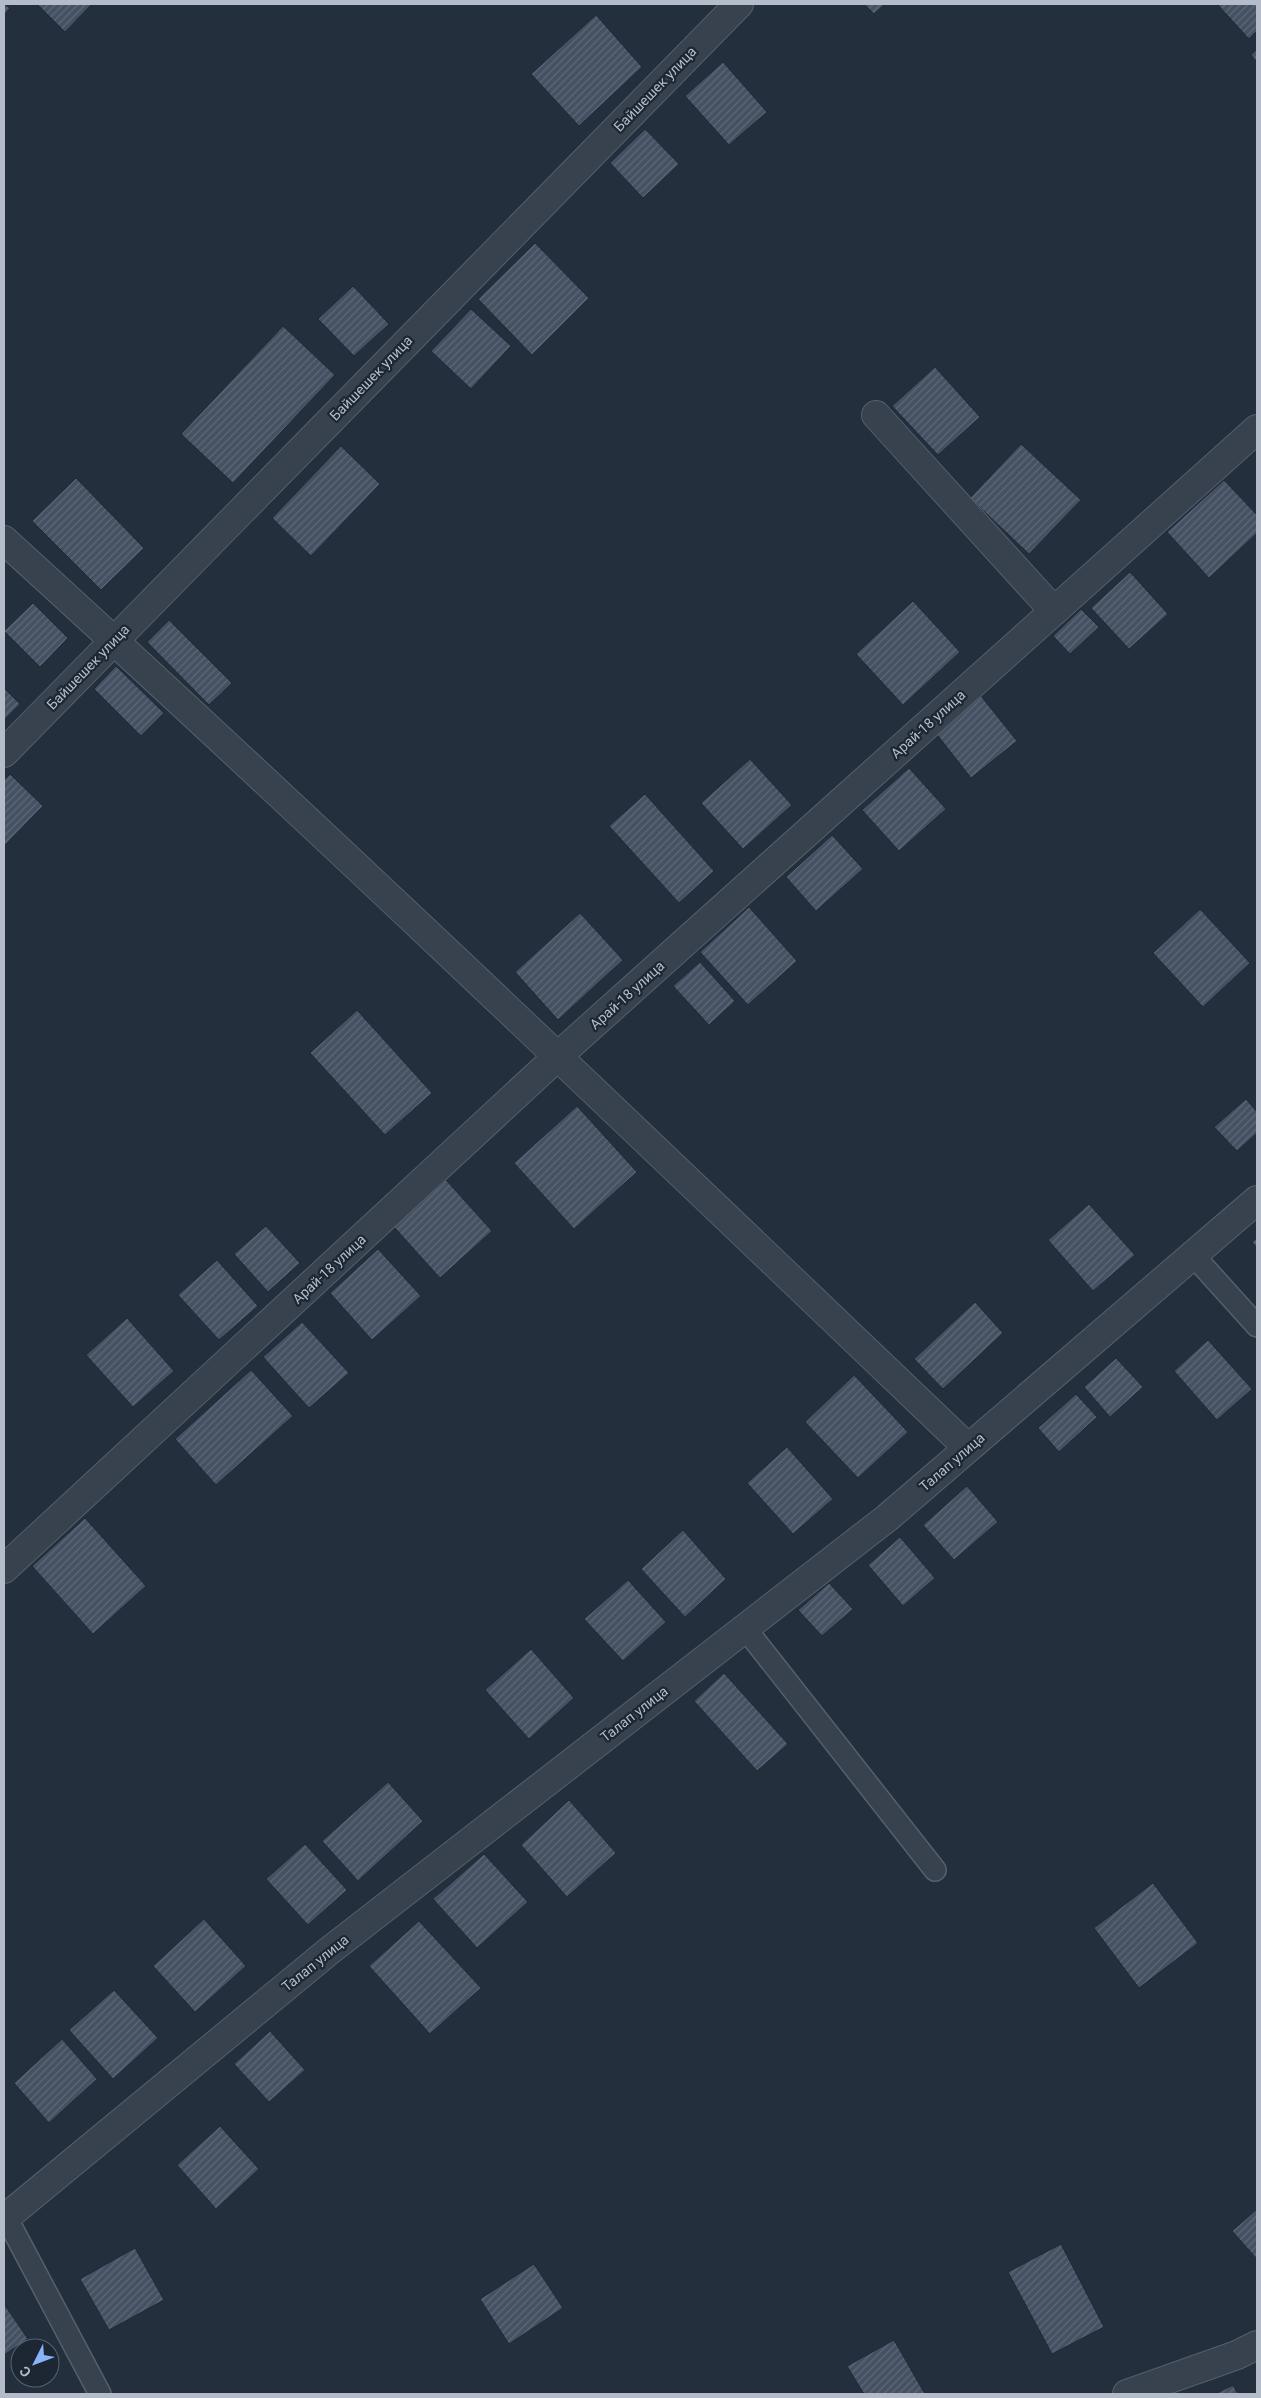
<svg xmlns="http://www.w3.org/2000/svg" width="1261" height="2398" font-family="Roboto,sans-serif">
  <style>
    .building { fill: url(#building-hatch); stroke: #1f2835 }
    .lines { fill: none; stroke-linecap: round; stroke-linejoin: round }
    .lane-casing { stroke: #565f6c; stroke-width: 24 }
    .street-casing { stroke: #565f6c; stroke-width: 30 }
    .lane { stroke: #38414e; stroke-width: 21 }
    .street { stroke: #38414e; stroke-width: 28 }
    .labels { text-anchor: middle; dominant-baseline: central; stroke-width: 4.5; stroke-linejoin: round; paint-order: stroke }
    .street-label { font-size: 14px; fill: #b4bcc9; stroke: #1d2633 }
  </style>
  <defs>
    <pattern id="building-hatch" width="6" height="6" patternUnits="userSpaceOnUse" patternTransform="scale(1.25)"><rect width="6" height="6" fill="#455162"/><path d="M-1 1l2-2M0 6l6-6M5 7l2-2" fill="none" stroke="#5d6877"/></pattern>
  </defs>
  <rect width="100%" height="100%" fill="#242f3e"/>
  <!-- building -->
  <g class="building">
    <polygon points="4,4 10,8 4,15"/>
    <polygon points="37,4 92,4 65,32"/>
    <polygon points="864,4 885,4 874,14"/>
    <polygon points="1217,4 1257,4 1257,31 1249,39"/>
    <polygon points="596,15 642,67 579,126 531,74"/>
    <polygon points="1257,49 1257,62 1251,55"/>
    <polygon points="723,62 767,112 729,145 685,96"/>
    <polygon points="645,129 679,164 643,198 610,163"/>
    <polygon points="535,243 589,298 532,355 478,299"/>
    <polygon points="353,286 389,324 354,356 318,319"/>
    <polygon points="471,309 511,346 471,389 431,351"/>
    <polygon points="283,326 335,375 233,483 181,434"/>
    <polygon points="935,367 980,417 938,455 892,406"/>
    <polygon points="1021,444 1081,500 1029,554 970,498"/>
    <polygon points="341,446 380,484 311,556 272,518"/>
    <polygon points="76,478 144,548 101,590 32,521"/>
    <polygon points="1224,480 1257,515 1257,533 1209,578 1167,532"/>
    <polygon points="1130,572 1168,614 1129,649 1091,608"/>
    <polygon points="913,601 960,652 903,705 856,654"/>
    <polygon points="33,603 68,638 40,667 4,631"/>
    <polygon points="1081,609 1099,627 1070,654 1053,636"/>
    <polygon points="169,620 232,683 209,705 147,642"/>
    <polygon points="116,666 164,713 141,736 94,689"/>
    <polygon points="4,688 20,704 4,720"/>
    <polygon points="981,696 1017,741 971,778 935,732"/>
    <polygon points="750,759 792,805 743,849 701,803"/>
    <polygon points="909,768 946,809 899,851 862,810"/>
    <polygon points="10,774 43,806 4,846 4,780"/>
    <polygon points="645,794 714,871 679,903 609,826"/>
    <polygon points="832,835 863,869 816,911 786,877"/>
    <polygon points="749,907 797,961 748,1005 700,952"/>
    <polygon points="1200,909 1250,963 1203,1007 1153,953"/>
    <polygon points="580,913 623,960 558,1020 515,972"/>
    <polygon points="700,962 735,1001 709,1025 673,986"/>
    <polygon points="357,1010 432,1093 385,1135 310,1053"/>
    <polygon points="1246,1099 1257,1112 1257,1133 1237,1151 1214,1127"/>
    <polygon points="577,1106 637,1172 574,1229 514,1163"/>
    <polygon points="446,1180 492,1231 440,1278 394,1227"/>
    <polygon points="1089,1204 1135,1255 1093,1291 1048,1240"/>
    <polygon points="266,1226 300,1263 268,1292 234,1254"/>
    <polygon points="1257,1238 1257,1248 1252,1242"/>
    <polygon points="378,1249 421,1296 372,1340 330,1293"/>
    <polygon points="217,1260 258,1306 219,1340 178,1295"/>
    <polygon points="975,1302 1003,1333 943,1389 914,1359"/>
    <polygon points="127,1318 174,1371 133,1407 86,1355"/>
    <polygon points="302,1322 349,1373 309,1408 263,1357"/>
    <polygon points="1208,1340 1252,1389 1217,1420 1174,1371"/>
    <polygon points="1116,1358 1143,1387 1110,1417 1084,1387"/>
    <polygon points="251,1370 293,1416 216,1485 175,1439"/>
    <polygon points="854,1375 908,1432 858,1478 805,1422"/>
    <polygon points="1076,1394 1097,1417 1059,1452 1038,1428"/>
    <polygon points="787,1447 833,1499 793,1534 747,1483"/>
    <polygon points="967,1486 998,1522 954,1560 923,1525"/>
    <polygon points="85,1518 146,1586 93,1634 32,1566"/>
    <polygon points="683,1530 726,1579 685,1617 641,1569"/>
    <polygon points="900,1537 935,1578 903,1606 868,1565"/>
    <polygon points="628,1580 666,1622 623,1661 584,1619"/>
    <polygon points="829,1583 853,1609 822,1636 798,1610"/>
    <polygon points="531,1649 574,1698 529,1739 485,1690"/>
    <polygon points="724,1673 788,1744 757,1771 694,1701"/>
    <polygon points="388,1782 423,1821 358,1881 322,1841"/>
    <polygon points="569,1800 616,1853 567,1897 521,1845"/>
    <polygon points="305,1844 347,1890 308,1925 266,1879"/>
    <polygon points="484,1854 528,1902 477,1948 433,1899"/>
    <polygon points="1153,1883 1198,1943 1139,1988 1094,1928"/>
    <polygon points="204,1919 246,1966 195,2012 153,1966"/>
    <polygon points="419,1921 481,1988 430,2034 369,1966"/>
    <polygon points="114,1990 158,2038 113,2079 69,2030"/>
    <polygon points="270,2031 305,2070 269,2102 234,2064"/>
    <polygon points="62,2039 97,2079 49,2123 14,2083"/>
    <polygon points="220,2126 259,2169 216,2209 177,2165"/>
    <polygon points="1257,2209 1257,2259 1232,2231"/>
    <polygon points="1061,2244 1104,2327 1052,2354 1008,2272"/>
    <polygon points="135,2248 164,2300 109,2330 80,2279"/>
    <polygon points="534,2264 563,2308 509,2344 480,2299"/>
    <polygon points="4,2304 28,2339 4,2355"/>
    <polygon points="894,2340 925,2394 864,2394 847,2366"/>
    <polygon points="1233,2385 1238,2394 1215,2394"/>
  </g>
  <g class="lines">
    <defs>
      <g id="lane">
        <polyline points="1193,1255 1257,1326"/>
        <polyline points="745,1628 935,1870"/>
        <polyline points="6,2217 100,2394"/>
      </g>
      <g id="street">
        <polyline points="876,415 1054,611"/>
        <path d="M4,540C330,837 649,1143 968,1448"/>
        <polyline points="4,753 739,4"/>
        <polyline points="4,1569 558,1056 1257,429"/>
        <polyline points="4,2219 329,1951 887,1518 1257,1200"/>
        <polyline points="1127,2394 1237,2355 1257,2345"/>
      </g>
    </defs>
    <!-- lane casing -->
    <use href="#lane" class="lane-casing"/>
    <!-- street casing -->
    <use href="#street" class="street-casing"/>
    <!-- lane -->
    <use href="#lane" class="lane"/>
    <!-- street -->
    <use href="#street" class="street"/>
  </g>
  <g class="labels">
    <!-- street labels -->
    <g class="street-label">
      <text transform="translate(655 89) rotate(-46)">Байшешек улица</text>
      <text transform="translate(371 378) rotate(-46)">Байшешек улица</text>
      <text transform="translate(88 667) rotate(-46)">Байшешек улица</text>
      <text transform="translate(928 724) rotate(-42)">Арай-18 улица</text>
      <text transform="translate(627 995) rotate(-42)">Арай-18 улица</text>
      <text transform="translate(329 1269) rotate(-43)">Арай-18 улица</text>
      <text transform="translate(952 1462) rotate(-41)">Талап улица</text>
      <text transform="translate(634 1714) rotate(-38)">Талап улица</text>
      <text transform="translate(315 1963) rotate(-39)">Талап улица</text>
    </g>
  </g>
  <!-- border -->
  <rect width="1261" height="2398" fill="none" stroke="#b4bcc9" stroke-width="10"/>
  <!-- north arrow -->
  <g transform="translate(35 2363) rotate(228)"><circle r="24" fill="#1d2633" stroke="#59626f"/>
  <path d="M0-4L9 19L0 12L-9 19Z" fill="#8ab4f8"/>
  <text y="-8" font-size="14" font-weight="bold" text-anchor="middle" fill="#b4bcc9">С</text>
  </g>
</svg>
